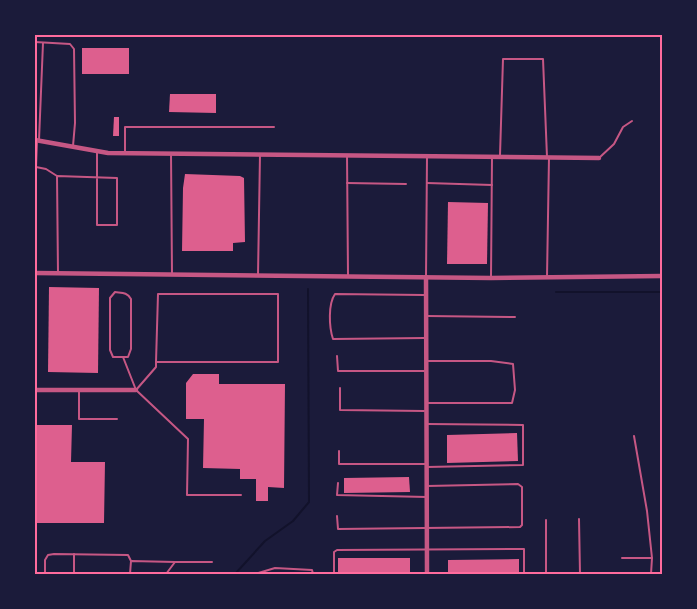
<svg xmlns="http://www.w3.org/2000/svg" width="697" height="609" font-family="Ubuntu,sans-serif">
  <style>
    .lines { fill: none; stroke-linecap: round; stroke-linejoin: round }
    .stream { stroke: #12122b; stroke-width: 2 }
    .building { fill: #dd5f8e }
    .service { stroke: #c65784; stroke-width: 2 }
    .minor { stroke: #c65784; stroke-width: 4.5 }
    .neatline { fill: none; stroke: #ff6b9d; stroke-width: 2 }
  </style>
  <rect width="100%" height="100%" fill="#1b1b3a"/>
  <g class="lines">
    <!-- stream -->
    <g class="stream">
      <polyline points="556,292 662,292"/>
      <polyline points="235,574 265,541 293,521 309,502 308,289"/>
    </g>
  </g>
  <!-- building -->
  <g class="building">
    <rect x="82" y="48" width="47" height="26"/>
    <polygon points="170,94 216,94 216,113 169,112"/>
    <polygon points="114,117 119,117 119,136 113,136"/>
    <polygon points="185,174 240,176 244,178 245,242 233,243 233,251 182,251 183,188"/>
    <polygon points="448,202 488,203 487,264 447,264"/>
    <polygon points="49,287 99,288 98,373 48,372"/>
    <polygon points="193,374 219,374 219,384 285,384 284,488 268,487 268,501 256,501 256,479 240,479 240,469 203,468 204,419 186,419 186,383"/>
    <polygon points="35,425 72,425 71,462 105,462 104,523 35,523"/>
    <polygon points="517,433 518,461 447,463 447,435"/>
    <polygon points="409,477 410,492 344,493 344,478"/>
    <rect x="338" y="558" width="72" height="16"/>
    <polygon points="519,559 519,574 448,574 448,560"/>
  </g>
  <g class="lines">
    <!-- service -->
    <g class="service">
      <polyline points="35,42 70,44 74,49 75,123 73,146"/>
      <polyline points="39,140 43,43"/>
      <polyline points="125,153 125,127 274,127"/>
      <polyline points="171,153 172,274"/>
      <polyline points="347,155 348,275"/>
      <polyline points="500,155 503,59 543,59 547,157"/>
      <polyline points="599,158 614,144 623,127 632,121"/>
      <polyline points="35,167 36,167 37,141"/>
      <polyline points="347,183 406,184"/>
      <polyline points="427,183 492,185"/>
      <polyline points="35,272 36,167 46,169 57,176"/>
      <polyline points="58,273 57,176 117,178 117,225 97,225 97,153"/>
      <polyline points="258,275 260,154"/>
      <polyline points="426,277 427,157"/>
      <polyline points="491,277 492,157"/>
      <polyline points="547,277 549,157"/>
      <path d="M424,295L335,294C328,304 329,327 333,339L424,338"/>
      <polyline points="427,316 515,317"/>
      <polyline points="337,356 338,371 424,371"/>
      <path d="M123,357H113L110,350V298L115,292C122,293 127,292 131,299V349L128,357H123L136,390L188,439L187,495H241"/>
      <polyline points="340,388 340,410 424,411"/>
      <polyline points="136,390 156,367 156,362 158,294 278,294 278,362 156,362"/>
      <polyline points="79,392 79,419 117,419"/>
      <polyline points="427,403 512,403 515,390 513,364 491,361 428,361"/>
      <polyline points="427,424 523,425 523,465 427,467"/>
      <polyline points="634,436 647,511 652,558"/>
      <polyline points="339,451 339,464 425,464"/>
      <polyline points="338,483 337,495 427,497"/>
      <polyline points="337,516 338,529 520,527 522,525 522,487 518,484 427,486"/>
      <polyline points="579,519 580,574"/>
      <polyline points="546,520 546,574"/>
      <polyline points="74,554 74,574"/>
      <polyline points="622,558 652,558 651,574"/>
      <polyline points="45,574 45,560 48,555 54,554 128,555 131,561"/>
      <polyline points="130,574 131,561 175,562"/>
      <polyline points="166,574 175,562 212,562"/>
      <polyline points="255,574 275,568 312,570 313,574"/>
      <polyline points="334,574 334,552 337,550 524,549 524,574"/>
    </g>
    <!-- minor -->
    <g class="minor">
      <polyline points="35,140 108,153 599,158"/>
      <polyline points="35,273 491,278 662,276"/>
      <polyline points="426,277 427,574"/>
      <polyline points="35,390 136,390"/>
    </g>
  </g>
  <!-- border -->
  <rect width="697" height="609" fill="none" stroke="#1b1b3a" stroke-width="72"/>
  <rect x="36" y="36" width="625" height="537" class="neatline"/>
</svg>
